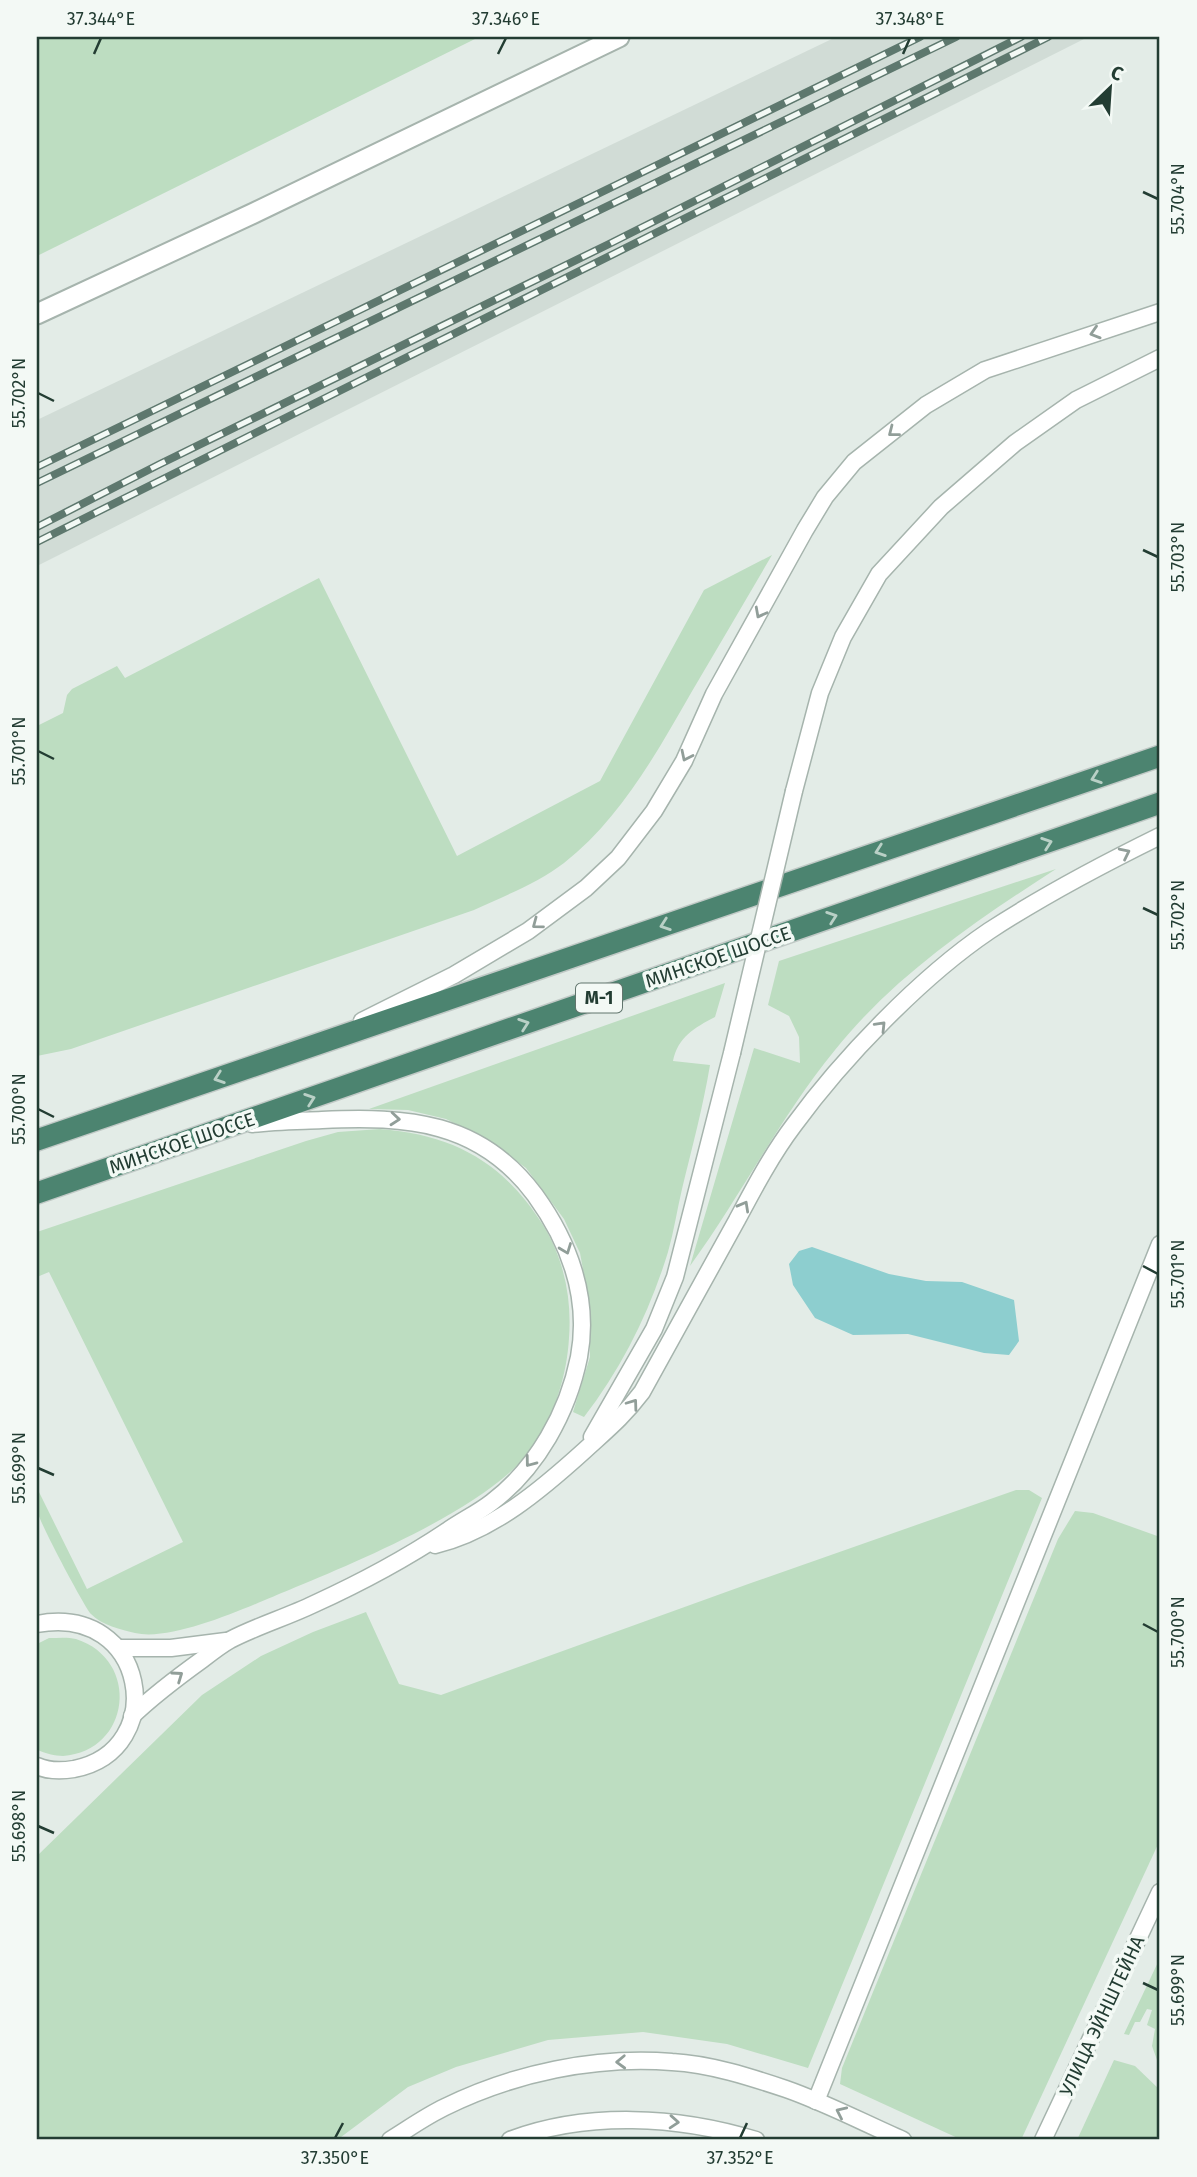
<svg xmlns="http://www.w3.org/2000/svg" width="1197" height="2177" font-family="'Fira Sans',sans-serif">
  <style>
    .built { fill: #d1dcd6 }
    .green { fill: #bdddc1 }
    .water { fill: #8dcecf }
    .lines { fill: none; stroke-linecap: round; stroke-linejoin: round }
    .minor-casing { stroke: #a6b4ad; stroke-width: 19 }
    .tertiary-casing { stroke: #a6b4ad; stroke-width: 23 }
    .trunk-casing { stroke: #c1c9c6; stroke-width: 24 }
    .minor { stroke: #fff; stroke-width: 16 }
    .tertiary { stroke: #fff; stroke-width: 19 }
    .trunk { stroke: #4c8470; stroke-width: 21 }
    .rail-casing { stroke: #5e786e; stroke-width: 8 }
    .rail { stroke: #f3f9f5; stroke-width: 5; stroke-dasharray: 16; stroke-linecap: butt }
    .minor-bridge-casing { stroke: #a6b4ad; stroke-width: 19; stroke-linecap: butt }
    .minor-bridge { stroke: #fff; stroke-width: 16 }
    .oneway { stroke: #919e99 }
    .oneway2 { stroke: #b9d0c6 }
    .ticks { fill: none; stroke: #233d33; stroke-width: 2.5 }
    .labels { text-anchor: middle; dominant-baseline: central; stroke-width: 7; stroke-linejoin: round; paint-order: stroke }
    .shield { fill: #f3f9f5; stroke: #61756d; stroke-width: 2 }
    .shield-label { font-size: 18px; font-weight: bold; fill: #233d33 }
    .street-label { font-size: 19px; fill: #233d33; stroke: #f3f9f5 }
    .neatline { fill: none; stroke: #233d33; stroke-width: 2.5 }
    .ticks-label { font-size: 18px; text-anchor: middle; fill: #233d33 }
  </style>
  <rect width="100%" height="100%" fill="#e3ece7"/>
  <!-- built -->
  <polygon class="built" points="836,37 1088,37 37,566 37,420"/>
  <!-- green -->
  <g class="green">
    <polygon points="37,37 479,37 37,256"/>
    <path d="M772,555C745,601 718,647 691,693C656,754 620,819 564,863C538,883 504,896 474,910L71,1049L37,1056V726L63,713L67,695L72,689L117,666L125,678L319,578L457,856L600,781L704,590Z"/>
    <path d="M1056,869C977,920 895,975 835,1050C780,1117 741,1196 690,1266L754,1048L800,1063L799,1037L789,1016L768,1005L779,961Z"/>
    <path d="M725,983L715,1017C694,1028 678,1037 673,1061L710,1065C703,1107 692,1148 682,1189C677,1210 674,1231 668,1252C650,1311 622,1368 584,1417L573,1412L590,1357L589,1302L580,1253L564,1219L526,1168L486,1139L446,1119L408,1110L369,1109Z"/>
    <path d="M380,1129C454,1135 503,1162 543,1225C564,1259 572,1299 569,1338C567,1374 555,1413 535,1444C496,1505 356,1562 289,1590C252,1605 174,1642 135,1633C122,1630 101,1625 91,1614C84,1606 38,1520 37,1510C36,1503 37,1495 37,1488L87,1589L183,1542L49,1272L37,1277V1232L306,1141L338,1132Z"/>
    <polygon points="1016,1490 1029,1490 1042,1498 808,2068 727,2044 643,2032 548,2040 456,2067 408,2087 337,2140 37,2140 37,1856 202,1695 261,1656 313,1632 366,1612 399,1684 441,1695 751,1583"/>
    <polygon points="1075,1511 1093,1513 1160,1537 1160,1840 1021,2140 962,2140 840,2084 842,2068 1058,1539"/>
    <path d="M49,1638C58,1638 68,1637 76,1639C141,1660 131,1751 63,1756C55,1756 45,1753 37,1750V1644Z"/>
    <polygon points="1160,1958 1160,2061 1157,2060 1152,2046 1155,2029 1147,2025 1152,2010 1147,2009 1140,2022 1135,2022 1129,2035 1124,2034"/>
    <polygon points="1114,2060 1135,2066 1160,2090 1160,2140 1077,2140"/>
  </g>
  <!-- water -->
  <polygon class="water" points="812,1247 889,1274 926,1281 962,1282 1014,1300 1019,1341 1009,1355 984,1353 908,1334 853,1335 815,1318 793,1285 789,1264 799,1251"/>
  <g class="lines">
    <defs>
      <g id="minor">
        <polyline points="794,791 820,693 843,637 879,574 941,507 1015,443 1076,400 1160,358"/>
        <polyline points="362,1021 454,975 528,931 586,888 618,858 654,811 684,761 714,694 805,530 825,497 854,462 926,405 985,370 1160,312"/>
        <polyline points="592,1437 654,1329 675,1277 732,1053"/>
        <path d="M435,1545C493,1531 542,1489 585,1450C608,1429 623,1417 642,1392C674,1335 705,1277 737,1220C754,1188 772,1154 794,1125C843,1058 921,977 989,931C1044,895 1101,865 1160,836"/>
        <path d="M37,1624C147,1603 171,1750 74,1769C62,1771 48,1771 37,1766"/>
        <polyline points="119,1648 171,1648 226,1641"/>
        <path d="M132,1716C155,1694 178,1677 203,1659C212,1652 221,1645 230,1640C257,1626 287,1617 314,1604C360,1583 405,1559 447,1531C461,1521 478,1513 492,1502C537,1468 568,1412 579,1357C590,1298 569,1242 535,1195C480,1121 407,1116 322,1120C299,1121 275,1121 252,1124"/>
        <polyline points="816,2101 1160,1244"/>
        <path d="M390,2140C408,2129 426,2116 445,2107C514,2073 595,2056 672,2062C710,2064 750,2077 786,2089C826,2103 864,2123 903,2140"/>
        <path d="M510,2140C587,2111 678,2116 756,2140"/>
        <polyline points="1043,2140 1160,1892"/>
      </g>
      <polyline id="tertiary" points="37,314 254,213 619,37"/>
      <g id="trunk">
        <polyline points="37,1140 1160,756"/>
        <polyline points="37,1193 1160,803"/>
      </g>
    </defs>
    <!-- minor casing -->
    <use href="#minor" class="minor-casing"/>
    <!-- tertiary casing -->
    <use href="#tertiary" class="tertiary-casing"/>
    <!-- trunk casing -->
    <use href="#trunk" class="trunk-casing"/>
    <!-- minor -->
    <use href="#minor" class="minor"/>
    <!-- tertiary -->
    <use href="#tertiary" class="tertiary"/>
    <!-- trunk -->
    <use href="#trunk" class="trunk"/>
    <defs>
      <g id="rail">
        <polyline points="37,467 920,37"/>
        <polyline points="37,483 956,37"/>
        <polyline points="37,527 160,464 609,244 1021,37"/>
        <polyline points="37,542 1048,37"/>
      </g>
    </defs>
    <!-- rail casing -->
    <use href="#rail" class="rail-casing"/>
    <!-- rail -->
    <use href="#rail" class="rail"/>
    <defs>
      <polyline id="minor-bridge" points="732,1053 794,791"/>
    </defs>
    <!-- minor-bridge casing -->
    <use href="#minor-bridge" class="minor-bridge-casing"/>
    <!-- minor-bridge -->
    <use href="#minor-bridge" class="minor-bridge"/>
  </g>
  <!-- one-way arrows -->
  <defs><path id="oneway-chevron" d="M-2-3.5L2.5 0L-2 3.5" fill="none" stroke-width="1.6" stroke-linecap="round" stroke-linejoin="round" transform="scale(1.75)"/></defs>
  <g class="oneway">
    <use href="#oneway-chevron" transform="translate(1095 333) rotate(163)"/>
    <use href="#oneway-chevron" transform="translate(893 432) rotate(142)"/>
    <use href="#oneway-chevron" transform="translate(760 613) rotate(118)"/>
    <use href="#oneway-chevron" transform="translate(686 756) rotate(116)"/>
    <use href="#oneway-chevron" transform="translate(1125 853) rotate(-26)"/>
    <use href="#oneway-chevron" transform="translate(537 924) rotate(143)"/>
    <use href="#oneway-chevron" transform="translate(881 1026) rotate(-46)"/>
    <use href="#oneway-chevron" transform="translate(395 1119) rotate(5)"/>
    <use href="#oneway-chevron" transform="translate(744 1206) rotate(-61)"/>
    <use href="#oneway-chevron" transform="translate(566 1249) rotate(69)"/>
    <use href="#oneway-chevron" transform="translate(633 1404) rotate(-54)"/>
    <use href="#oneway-chevron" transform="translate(530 1462) rotate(127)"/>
    <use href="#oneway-chevron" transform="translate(178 1676) rotate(-35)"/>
    <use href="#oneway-chevron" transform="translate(621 2062) rotate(178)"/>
    <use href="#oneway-chevron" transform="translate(841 2112) rotate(-155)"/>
    <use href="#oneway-chevron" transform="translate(674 2122) rotate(4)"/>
  </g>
  <g class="oneway2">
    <use href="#oneway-chevron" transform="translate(1096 778) rotate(161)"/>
    <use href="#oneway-chevron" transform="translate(1047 843) rotate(-19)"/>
    <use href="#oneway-chevron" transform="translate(880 851) rotate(161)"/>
    <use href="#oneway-chevron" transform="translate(832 917) rotate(-19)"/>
    <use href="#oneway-chevron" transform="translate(665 925) rotate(161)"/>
    <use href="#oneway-chevron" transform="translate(524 1024) rotate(-19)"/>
    <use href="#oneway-chevron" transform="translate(219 1078) rotate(161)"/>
    <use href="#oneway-chevron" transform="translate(310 1099) rotate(-19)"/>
  </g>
  <!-- ticks -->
  <path class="ticks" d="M94,54L101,38M498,54L506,38M903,54L910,38M1143,192L1158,199M38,393L54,401M1143,550L1158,557M38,751L54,759M1143,908L1158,915M38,1109L54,1117M1143,1266L1158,1274M38,1468L54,1475M1143,1624L1158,1632M38,1826L54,1833M1143,1983L1158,1990M335,2138L343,2123M740,2138L747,2123"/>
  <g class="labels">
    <!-- shield labels -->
    <rect class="shield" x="576" y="983.5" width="46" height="29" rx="5"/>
    <g class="shield-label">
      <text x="599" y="998">М-1</text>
    </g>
    <!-- street labels -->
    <g class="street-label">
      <text transform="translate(718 957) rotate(-19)">МИНСКОЕ ШОССЕ</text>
      <text transform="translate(182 1143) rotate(-19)">МИНСКОЕ ШОССЕ</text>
      <text transform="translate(1102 2016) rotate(-65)">УЛИЦА ЭЙНШТЕЙНА</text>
    </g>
  </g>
  <!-- border -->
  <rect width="1197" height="2177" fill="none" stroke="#f3f9f5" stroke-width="77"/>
  <!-- north arrow -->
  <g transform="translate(1110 88) rotate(25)" stroke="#f3f9f5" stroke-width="5" paint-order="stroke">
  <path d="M0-5L12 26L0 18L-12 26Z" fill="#233d33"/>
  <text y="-10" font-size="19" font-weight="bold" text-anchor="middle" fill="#233d33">С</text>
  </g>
  <rect x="38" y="38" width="1120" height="2100" class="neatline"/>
  <g class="ticks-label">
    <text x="101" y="25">37.344°E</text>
    <text x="506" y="25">37.346°E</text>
    <text x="910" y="25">37.348°E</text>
    <text transform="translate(1178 199) rotate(-90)" y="6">55.704°N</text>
    <text transform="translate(19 393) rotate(-90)" y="6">55.702°N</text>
    <text transform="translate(1178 557) rotate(-90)" y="6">55.703°N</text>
    <text transform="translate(19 751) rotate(-90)" y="6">55.701°N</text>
    <text transform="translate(1178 915) rotate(-90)" y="6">55.702°N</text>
    <text transform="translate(19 1109) rotate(-90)" y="6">55.700°N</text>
    <text transform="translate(1178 1274) rotate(-90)" y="6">55.701°N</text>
    <text transform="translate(19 1468) rotate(-90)" y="6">55.699°N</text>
    <text transform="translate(1178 1632) rotate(-90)" y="6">55.700°N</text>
    <text transform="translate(19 1826) rotate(-90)" y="6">55.698°N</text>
    <text transform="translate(1178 1990) rotate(-90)" y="6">55.699°N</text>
    <text x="335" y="2164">37.350°E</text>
    <text x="740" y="2164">37.352°E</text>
  </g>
</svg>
